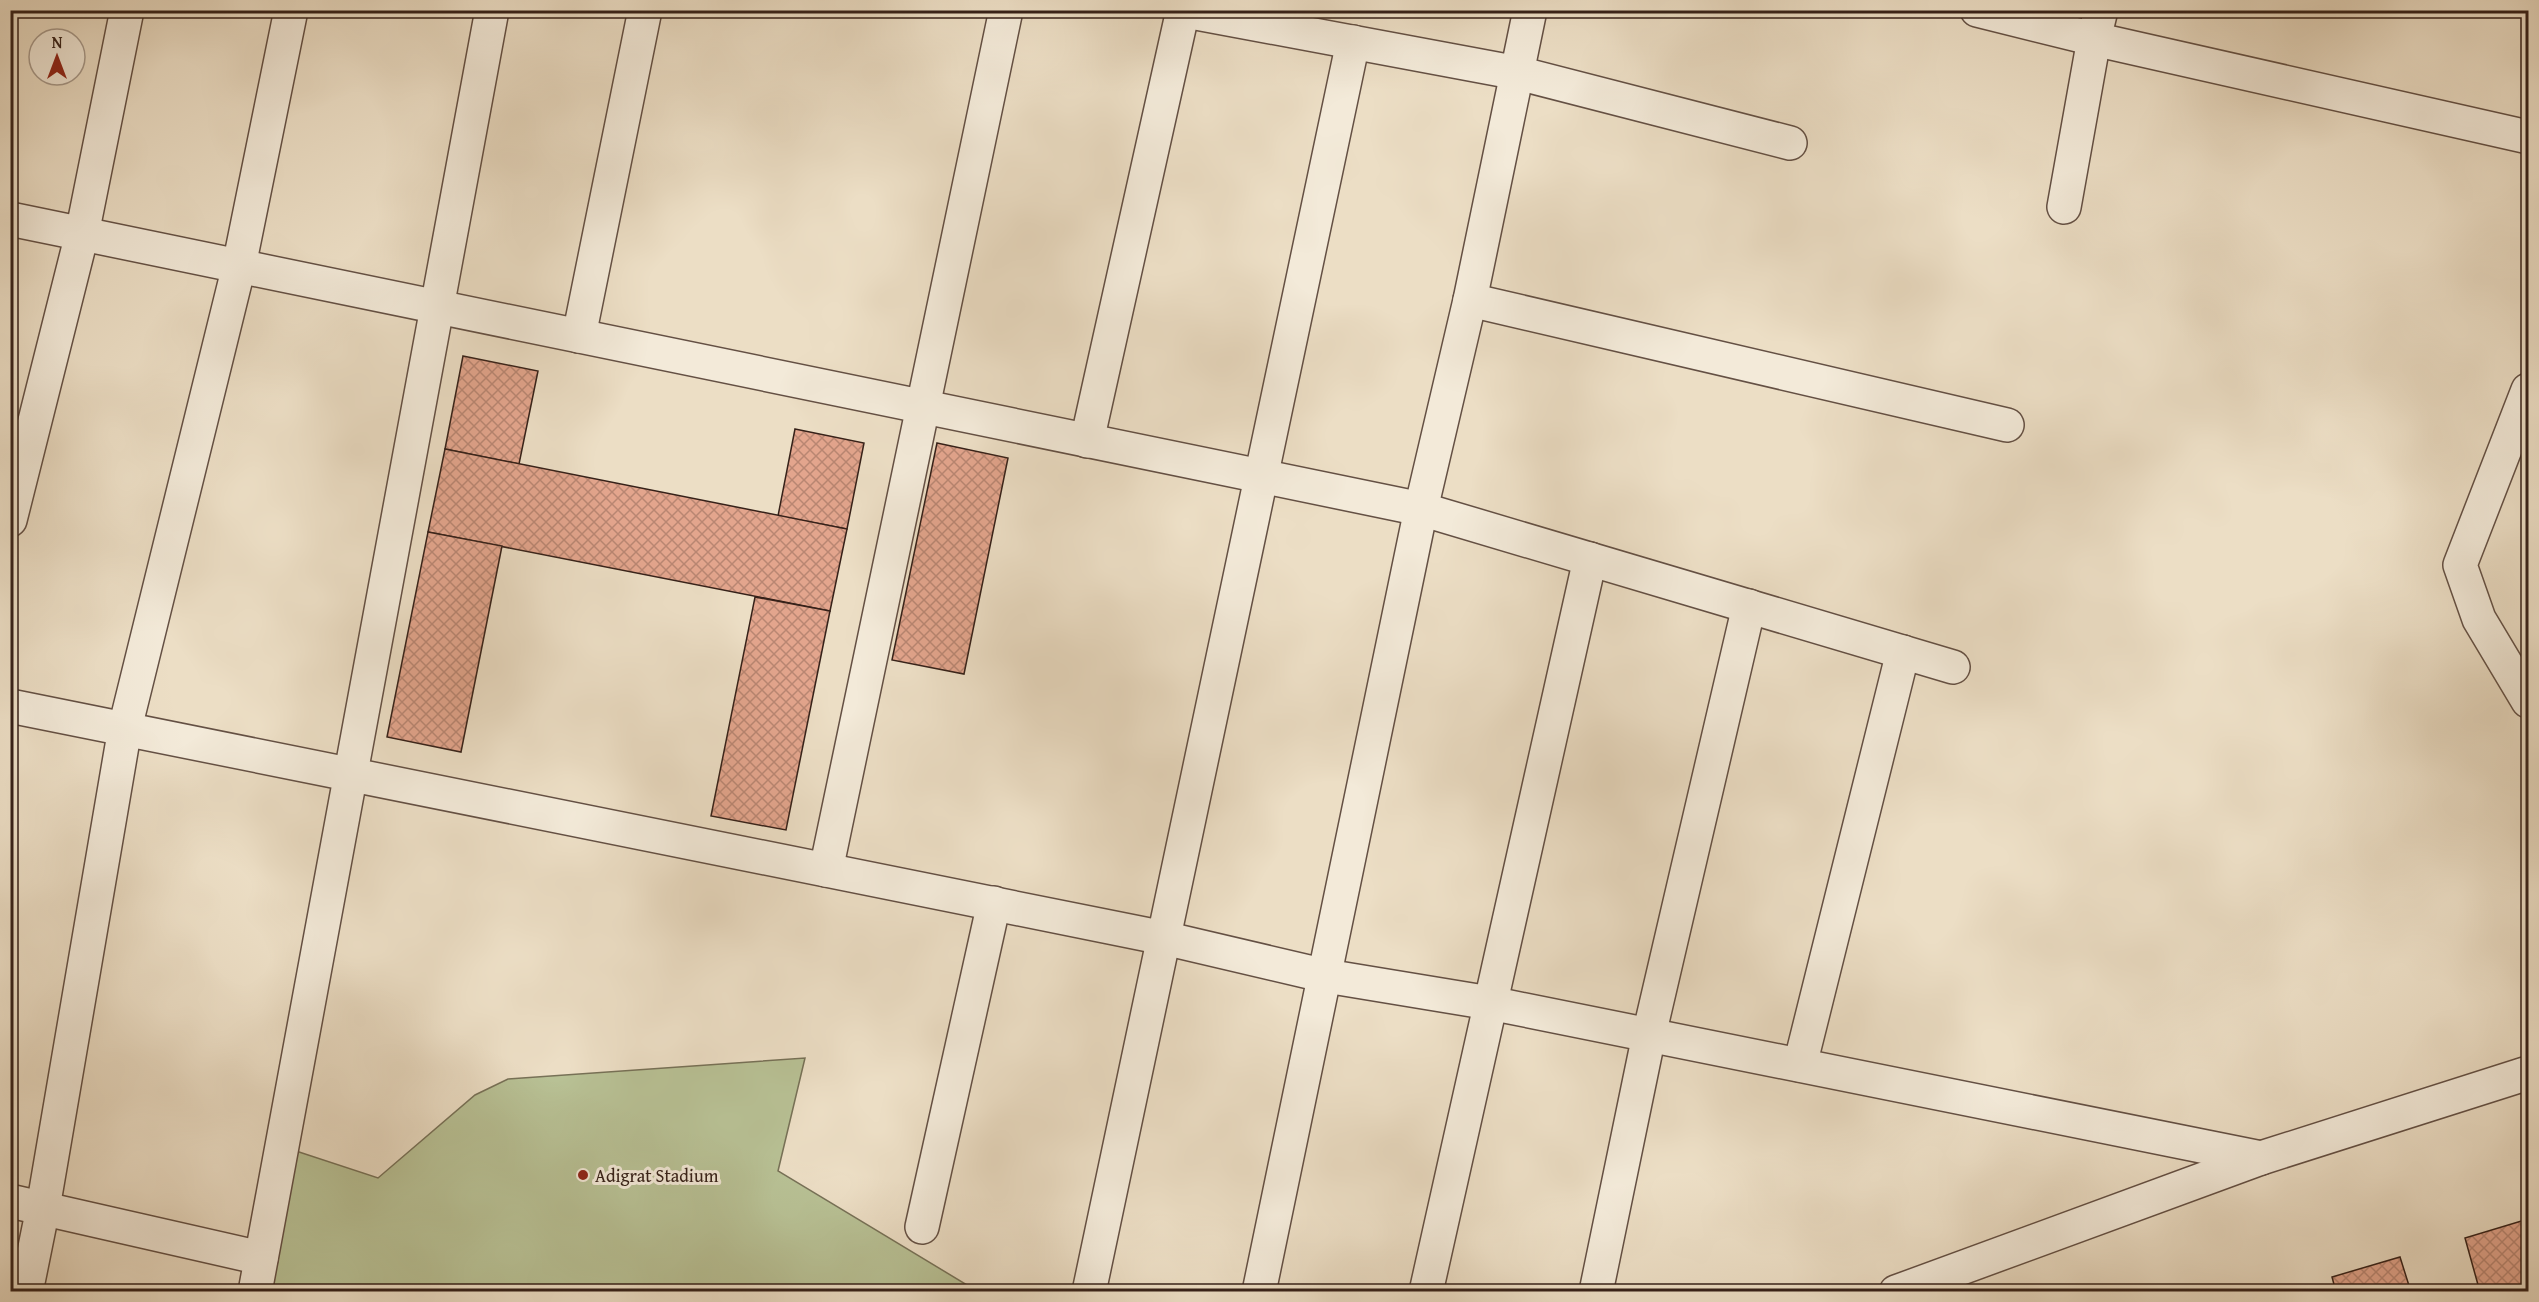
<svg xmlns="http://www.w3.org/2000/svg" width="2539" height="1302" font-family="'Gentium Book Plus',serif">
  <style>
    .pitch { fill: #b8c195; stroke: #777157; stroke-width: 1.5 }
    .building { fill: url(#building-cross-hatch); stroke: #362119; stroke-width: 1.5 }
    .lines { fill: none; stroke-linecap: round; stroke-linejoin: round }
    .minor-casing { stroke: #645044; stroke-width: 36 }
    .minor { stroke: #f3ead9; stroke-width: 33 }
    .poi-dot { fill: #8f2418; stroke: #f3ead9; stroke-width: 2 }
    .labels { text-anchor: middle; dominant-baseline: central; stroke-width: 6; stroke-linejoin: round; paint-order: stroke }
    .poi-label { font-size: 18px; fill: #362119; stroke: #f3ead9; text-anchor: start }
  </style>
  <defs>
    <pattern id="building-cross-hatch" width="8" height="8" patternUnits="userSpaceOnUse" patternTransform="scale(1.5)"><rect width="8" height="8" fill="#e3a58d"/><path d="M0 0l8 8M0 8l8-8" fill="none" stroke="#b98672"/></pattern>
  </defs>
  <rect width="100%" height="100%" fill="#ecdec5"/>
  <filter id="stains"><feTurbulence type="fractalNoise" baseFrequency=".00333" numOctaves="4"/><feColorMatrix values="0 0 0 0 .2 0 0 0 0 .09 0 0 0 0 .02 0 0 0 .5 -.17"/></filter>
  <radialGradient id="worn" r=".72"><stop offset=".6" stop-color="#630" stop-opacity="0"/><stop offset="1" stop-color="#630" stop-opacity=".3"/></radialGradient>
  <!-- pitch -->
  <polygon class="pitch" points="805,1058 778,1171 977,1291 267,1292 293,1150 378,1178 475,1095 508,1079"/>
  <!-- building -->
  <g class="building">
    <polygon points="463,356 538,371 519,464 445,449"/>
    <polygon points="795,429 864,443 847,529 778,516"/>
    <polygon points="937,443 1008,458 964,674 892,660"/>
    <polygon points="445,449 847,529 830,611 428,532"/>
    <polygon points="428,532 502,546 461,752 387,737"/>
    <polygon points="755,597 830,611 786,830 711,816"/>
    <polygon points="2528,1219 2528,1292 2480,1292 2465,1238"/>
    <polygon points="2400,1257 2411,1292 2336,1292 2332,1277"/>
  </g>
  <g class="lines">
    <defs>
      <g id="minor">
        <polyline points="1180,10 1518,73 1790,143"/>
        <polyline points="1977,10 2094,39 2528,137"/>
        <polyline points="2064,207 2094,39 2101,10"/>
        <polyline points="10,219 1421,509 1953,667"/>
        <polyline points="1470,300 2007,425"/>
        <polyline points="579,336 645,10"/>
        <polyline points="2528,390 2460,565 2479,619 2528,701"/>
        <polyline points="1087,441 1183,10"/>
        <polyline points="10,520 82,234 127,10"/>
        <polyline points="10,706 1164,938 1326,976 1490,1003 2261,1158"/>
        <polyline points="826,870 1006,10"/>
        <polyline points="1800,1065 1903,652"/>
        <polyline points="10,1201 261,1258"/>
        <polyline points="922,1227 994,903"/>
        <polyline points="26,1292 43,1208 125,728 239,266 291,10"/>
        <polyline points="255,1292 492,10"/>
        <polyline points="1089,1292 1353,42"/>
        <polyline points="1259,1292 1421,509 1470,300 1530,10"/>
        <polyline points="1426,1292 1590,559"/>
        <polyline points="1596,1292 1649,1035 1749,606"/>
        <polyline points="1896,1292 2261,1158 2528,1073"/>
      </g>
    </defs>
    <!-- minor casing -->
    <use href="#minor" class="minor-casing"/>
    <!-- minor -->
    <use href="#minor" class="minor"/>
  </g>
  <!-- markers -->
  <circle class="poi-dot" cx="583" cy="1175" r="6"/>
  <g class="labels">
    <!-- poi labels -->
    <g class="poi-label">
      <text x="595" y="1175">Adigrat Stadium</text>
    </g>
  </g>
  <!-- margin -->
  <rect width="2539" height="1302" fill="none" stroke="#ecdec5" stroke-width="36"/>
  <rect x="12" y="12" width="2515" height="1278" fill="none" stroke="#362119" stroke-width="3"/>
  <rect x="18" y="18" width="2503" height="1266" fill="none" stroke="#362119" stroke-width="1.5"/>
  <!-- north arrow -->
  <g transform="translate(57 57)"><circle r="28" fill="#f3ead9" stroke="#a79a8c" stroke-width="1.5"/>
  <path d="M0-4.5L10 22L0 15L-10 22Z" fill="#8f2418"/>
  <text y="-9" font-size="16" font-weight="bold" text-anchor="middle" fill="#362119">N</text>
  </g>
  <rect width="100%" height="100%" filter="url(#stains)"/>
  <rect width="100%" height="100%" fill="url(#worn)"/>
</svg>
